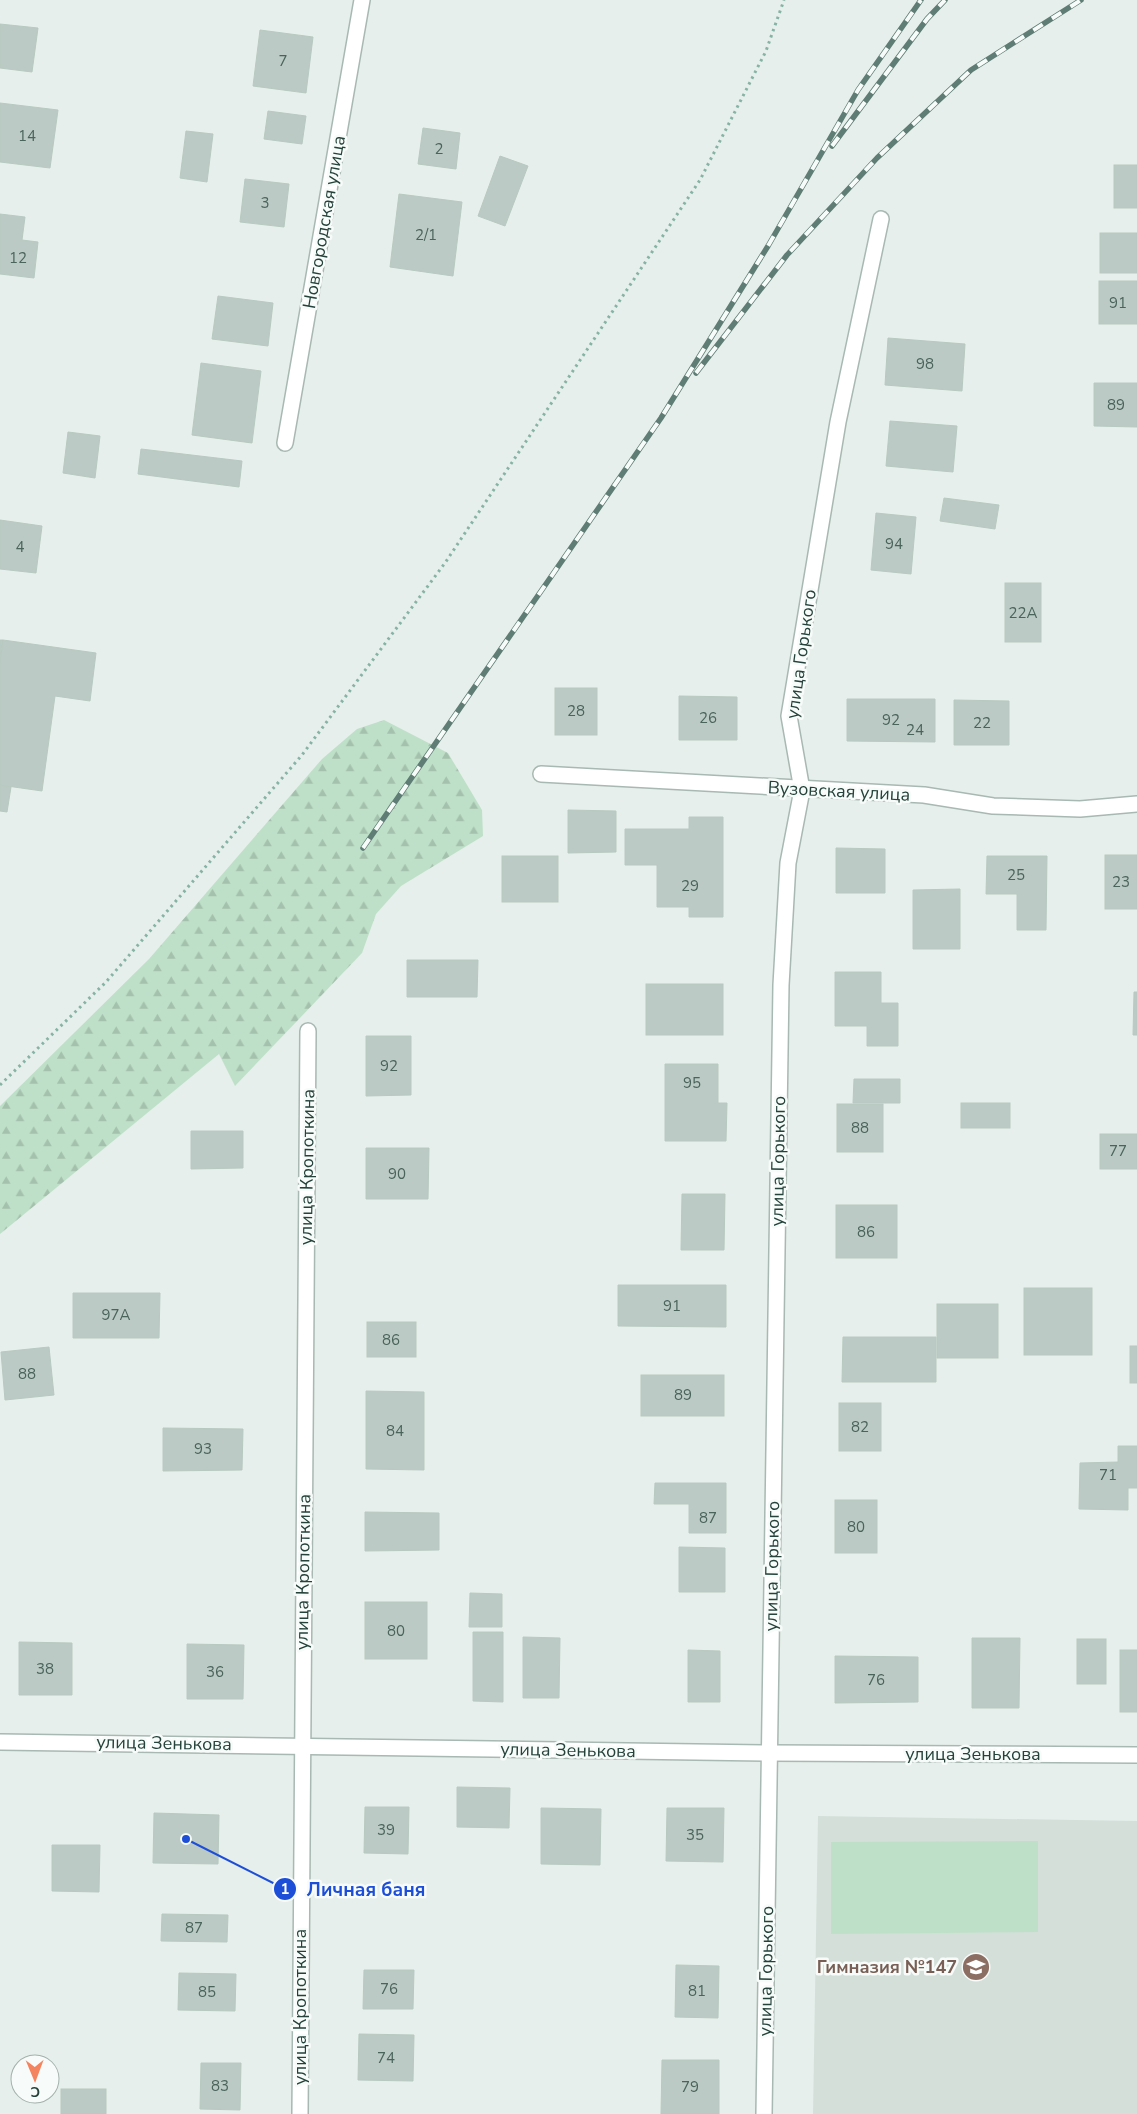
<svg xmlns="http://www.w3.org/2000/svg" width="1137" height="2114" font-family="'Nunito Sans',sans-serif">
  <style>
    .built { fill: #d4dfda }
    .forest { fill: url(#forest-firs) }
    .pitch { fill: #bfe0c8 }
    .building { fill: #bbcac4; stroke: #b8c9c2 }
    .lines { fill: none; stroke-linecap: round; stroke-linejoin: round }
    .minor-casing { stroke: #a8b8b2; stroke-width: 18 }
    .path { stroke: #86b3a5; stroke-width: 3; stroke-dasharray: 2.5 4; stroke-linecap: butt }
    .minor { stroke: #fff; stroke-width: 15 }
    .rail-casing { stroke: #5f7d75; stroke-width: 5.5 }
    .rail { stroke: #f7fbf9; stroke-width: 4; stroke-dasharray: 11; stroke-linecap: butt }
    .labels { text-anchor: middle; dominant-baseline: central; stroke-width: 5; stroke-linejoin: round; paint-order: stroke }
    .number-label { font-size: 15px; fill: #4a645c }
    .street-label { font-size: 18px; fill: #24423a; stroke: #f7fbf9 }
    .education-label { font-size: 18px; font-weight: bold; fill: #785e54; stroke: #f7fbf9; text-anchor: end }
    .leader { fill: none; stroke: #1d4ed8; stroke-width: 2 }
    .callout-dot { fill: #1d4ed8; stroke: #f7fbf9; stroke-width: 2 }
    .mark-label { font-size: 15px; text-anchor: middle; font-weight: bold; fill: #fff }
    .callout-label { font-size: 19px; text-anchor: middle; font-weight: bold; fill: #1d4ed8; stroke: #f7fbf9; stroke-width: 5; stroke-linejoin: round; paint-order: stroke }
  </style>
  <defs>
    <pattern id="forest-firs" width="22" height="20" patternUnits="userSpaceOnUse" patternTransform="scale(1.25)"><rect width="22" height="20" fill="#bfe0c8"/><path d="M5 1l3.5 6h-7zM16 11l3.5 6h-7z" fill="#a4c1ad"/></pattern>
  </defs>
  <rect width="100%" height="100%" fill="#e6efeb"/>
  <!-- built -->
  <polygon class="built" points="818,1816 1137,1821 1137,2114 813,2114"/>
  <!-- forest -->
  <polygon class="forest" points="384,720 448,753 482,810 483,836 401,886 376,914 362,953 235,1086 219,1054 0,1234 0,1106 149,959 322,759 357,729"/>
  <!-- pitch -->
  <polygon class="pitch" points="1038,1841 1038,1932 831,1934 831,1842"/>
  <!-- building -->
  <g class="building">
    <polygon points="0,24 38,28 32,72 0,68"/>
    <polygon points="260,30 313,37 306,93 253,86"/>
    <polygon points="0,103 58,110 50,168 0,162"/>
    <polygon points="268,111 306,116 302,144 264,139"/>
    <polygon points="423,128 460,133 456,169 418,164"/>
    <polygon points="186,131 213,134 207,182 180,178"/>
    <polygon points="500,156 528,166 505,226 478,216"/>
    <rect x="1114" y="165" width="23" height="43"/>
    <polygon points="245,179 289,184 284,227 240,222"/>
    <polygon points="399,194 462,202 453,276 390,267"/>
    <polygon points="0,214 25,217 22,240 38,242 34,278 0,274"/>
    <rect x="1100" y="233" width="37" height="40"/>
    <rect x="1099" y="281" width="38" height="43"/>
    <polygon points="218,296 273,303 268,346 212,339"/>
    <polygon points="888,338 965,344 962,391 885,385"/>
    <polygon points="201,363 261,371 252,443 192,435"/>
    <polygon points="1094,383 1137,383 1137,427 1094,426"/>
    <polygon points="890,421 957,426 953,472 886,466"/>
    <polygon points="68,432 100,436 95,478 63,473"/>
    <polygon points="141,449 242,461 239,487 138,474"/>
    <polygon points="944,498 999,505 995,529 940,521"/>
    <polygon points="876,513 916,517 911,574 871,570"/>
    <polygon points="0,520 42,526 36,573 0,569"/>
    <rect x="1005" y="583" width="36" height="59"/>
    <polygon points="0,640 3,640 0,663"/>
    <polygon points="3,640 96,653 90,701 55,696 42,791 0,785 0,663"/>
    <rect x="555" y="688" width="42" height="47"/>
    <polygon points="679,696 737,697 737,740 679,740"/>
    <polygon points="847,699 935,699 935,742 847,741"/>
    <polygon points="954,700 1009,701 1009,745 954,745"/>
    <polygon points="0,785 11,787 7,812 0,811"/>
    <polygon points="568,810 616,811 616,852 568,853"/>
    <polygon points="689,817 723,817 723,917 689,917 689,907 657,907 657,865 625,865 625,829 689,829"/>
    <polygon points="836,848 885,849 885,893 836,893"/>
    <rect x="1105" y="855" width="32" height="54"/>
    <rect x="502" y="856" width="56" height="46"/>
    <polygon points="987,856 1047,856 1046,930 1017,930 1017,894 986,894"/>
    <polygon points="960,889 960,949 913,949 913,890"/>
    <polygon points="407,960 478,960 477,997 407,997"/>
    <polygon points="835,972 881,972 881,1003 898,1003 898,1046 867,1046 867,1026 835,1026"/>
    <rect x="646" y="984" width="77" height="51"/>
    <polygon points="1134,992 1137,992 1137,1035 1133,1035"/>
    <polygon points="366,1036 411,1036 411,1095 366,1096"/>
    <polygon points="665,1064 718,1064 718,1103 727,1103 726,1141 665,1141"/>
    <polygon points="854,1079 900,1079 900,1103 853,1103"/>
    <rect x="961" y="1103" width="49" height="25"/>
    <rect x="837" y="1104" width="46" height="48"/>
    <polygon points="191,1131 243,1131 243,1168 191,1169"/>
    <rect x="1100" y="1134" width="37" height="35"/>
    <polygon points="366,1148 429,1148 428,1199 366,1199"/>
    <polygon points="682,1194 725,1194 724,1250 681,1250"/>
    <rect x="836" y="1205" width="61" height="53"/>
    <polygon points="618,1285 726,1285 726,1327 618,1326"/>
    <rect x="1024" y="1288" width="68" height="67"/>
    <polygon points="73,1293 160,1293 159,1338 73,1338"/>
    <rect x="937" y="1304" width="61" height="54"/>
    <rect x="367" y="1322" width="49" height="35"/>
    <polygon points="843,1337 936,1337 936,1382 842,1382"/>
    <rect x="1130" y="1346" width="7" height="37"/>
    <polygon points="49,1347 54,1395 5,1400 1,1352"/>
    <rect x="641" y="1375" width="83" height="41"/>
    <polygon points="366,1391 424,1392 424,1470 366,1469"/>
    <rect x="839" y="1403" width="42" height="48"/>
    <polygon points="163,1428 243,1429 242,1470 163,1471"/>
    <polygon points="1118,1446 1137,1446 1137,1488 1128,1488 1128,1510 1079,1509 1080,1463 1118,1462"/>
    <polygon points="655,1483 726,1483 726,1533 689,1533 689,1504 654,1504"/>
    <rect x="835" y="1500" width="42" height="53"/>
    <polygon points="365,1512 439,1513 439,1550 365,1551"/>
    <polygon points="679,1547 725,1548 725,1592 679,1592"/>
    <polygon points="470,1593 502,1594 502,1627 469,1627"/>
    <rect x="365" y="1602" width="62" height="57"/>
    <polygon points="473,1632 503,1632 503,1702 473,1701"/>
    <polygon points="523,1637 560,1638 559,1698 523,1698"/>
    <polygon points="972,1638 1020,1638 1019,1708 972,1708"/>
    <rect x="1077" y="1639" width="29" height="45"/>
    <polygon points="19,1642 72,1643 72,1695 19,1695"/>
    <polygon points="187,1644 244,1645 243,1699 187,1699"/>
    <polygon points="688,1650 720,1651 720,1702 688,1702"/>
    <rect x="1120" y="1650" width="17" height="62"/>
    <polygon points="835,1656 918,1657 918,1702 835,1703"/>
    <polygon points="457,1787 510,1788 509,1828 457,1827"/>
    <polygon points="365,1807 409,1807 408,1854 364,1853"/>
    <polygon points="541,1808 601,1809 600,1865 541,1864"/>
    <polygon points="667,1808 724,1808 723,1862 666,1861"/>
    <polygon points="154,1813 219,1815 218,1864 153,1863"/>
    <polygon points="52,1845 100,1845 99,1892 52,1891"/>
    <polygon points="162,1914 228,1915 227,1942 161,1941"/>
    <polygon points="676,1965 719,1966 718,2018 675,2017"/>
    <polygon points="364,1970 414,1970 413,2009 363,2009"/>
    <polygon points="179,1973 236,1974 235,2011 178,2010"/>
    <polygon points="359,2034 414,2035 413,2081 358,2080"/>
    <polygon points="662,2060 719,2060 719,2114 661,2114"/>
    <polygon points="201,2063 241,2063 240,2110 200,2109"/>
    <rect x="61" y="2089" width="45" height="25"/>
  </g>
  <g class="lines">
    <defs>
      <g id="minor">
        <polyline points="285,443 362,0"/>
        <polyline points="541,774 924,795 993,806 1080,809 1137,804"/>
        <polyline points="0,1742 769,1753 1137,1755"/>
        <polyline points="300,2114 308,1031"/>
        <polyline points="764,2114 781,985 788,863 802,790 789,716 838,422 881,219"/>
      </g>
    </defs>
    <!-- minor casing -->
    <use href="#minor" class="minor-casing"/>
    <!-- path -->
    <polyline class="path" points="0,1085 106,982 302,755 445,563 700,180 766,51 784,0"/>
    <!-- minor -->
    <use href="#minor" class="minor"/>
    <defs>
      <g id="rail">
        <polyline points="832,146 927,19 945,0"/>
        <polyline points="696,373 787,255 877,158 971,70 1081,0"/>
        <polyline points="363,848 661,418 768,246 858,90 921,0"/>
      </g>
    </defs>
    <!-- rail casing -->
    <use href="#rail" class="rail-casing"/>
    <!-- rail -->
    <use href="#rail" class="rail"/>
  </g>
  <!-- icons -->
  <defs>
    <symbol id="school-disc" viewBox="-11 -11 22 22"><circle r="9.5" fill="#8d6e63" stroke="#f7fbf9"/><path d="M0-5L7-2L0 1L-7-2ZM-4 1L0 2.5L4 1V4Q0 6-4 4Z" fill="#fff"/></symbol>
  </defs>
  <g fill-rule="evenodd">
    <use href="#school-disc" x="960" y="1951" width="32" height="32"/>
  </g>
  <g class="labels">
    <!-- number labels -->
    <g class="number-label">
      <text x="283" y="61">7</text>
      <text x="27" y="136">14</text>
      <text x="439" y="149">2</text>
      <text x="265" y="203">3</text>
      <text x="426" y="235">2/1</text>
      <text x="18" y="258">12</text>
      <text x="1118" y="303">91</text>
      <text x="925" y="364">98</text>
      <text x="1116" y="405">89</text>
      <text x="894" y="544">94</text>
      <text x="20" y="547">4</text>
      <text x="1023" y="613">22А</text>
      <text x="576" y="711">28</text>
      <text x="708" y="718">26</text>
      <text x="891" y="720">92</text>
      <text x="982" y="723">22</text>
      <text x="915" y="730">24</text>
      <text x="1016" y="875">25</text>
      <text x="1121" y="882">23</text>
      <text x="690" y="886">29</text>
      <text x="389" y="1066">92</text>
      <text x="692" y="1083">95</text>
      <text x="860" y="1128">88</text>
      <text x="1118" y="1151">77</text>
      <text x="397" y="1174">90</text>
      <text x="866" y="1232">86</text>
      <text x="672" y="1306">91</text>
      <text x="116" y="1315">97А</text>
      <text x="391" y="1340">86</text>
      <text x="27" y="1374">88</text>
      <text x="683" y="1395">89</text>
      <text x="860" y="1427">82</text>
      <text x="395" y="1431">84</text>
      <text x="203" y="1449">93</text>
      <text x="1108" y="1475">71</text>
      <text x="708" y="1518">87</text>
      <text x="856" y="1527">80</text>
      <text x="396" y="1631">80</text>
      <text x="45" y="1669">38</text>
      <text x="215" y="1672">36</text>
      <text x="876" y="1680">76</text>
      <text x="386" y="1830">39</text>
      <text x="695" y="1835">35</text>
      <text x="194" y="1928">87</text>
      <text x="389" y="1989">76</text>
      <text x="697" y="1991">81</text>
      <text x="207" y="1992">85</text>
      <text x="386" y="2058">74</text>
      <text x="220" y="2086">83</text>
      <text x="690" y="2087">79</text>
    </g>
    <!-- street labels -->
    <g class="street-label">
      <text transform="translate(324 222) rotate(-80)">Новгородская улица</text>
      <text transform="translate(801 654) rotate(-82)">улица Горького</text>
      <text transform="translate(839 791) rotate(3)">Вузовская улица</text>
      <text transform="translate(778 1161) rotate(-89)">улица Горького</text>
      <text transform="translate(307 1167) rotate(-89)">улица Кропоткина</text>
      <text transform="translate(772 1566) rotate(-89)">улица Горького</text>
      <text transform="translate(303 1572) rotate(-89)">улица Кропоткина</text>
      <text transform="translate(164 1743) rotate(1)">улица Зенькова</text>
      <text transform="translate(568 1750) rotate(1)">улица Зенькова</text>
      <text x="973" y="1754">улица Зенькова</text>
      <text transform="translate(766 1971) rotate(-89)">улица Горького</text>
      <text transform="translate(300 2007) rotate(-90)">улица Кропоткина</text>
    </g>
    <!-- education labels -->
    <g class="education-label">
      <text x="957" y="1967">Гимназия №147</text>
    </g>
  </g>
  <!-- callouts -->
  <path class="leader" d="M186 1839L285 1889"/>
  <g class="callout-dot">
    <circle cx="186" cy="1839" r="5"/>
    <circle cx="285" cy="1889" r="12"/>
  </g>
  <g class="mark-label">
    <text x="285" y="1894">1</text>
  </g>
  <g class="callout-label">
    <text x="366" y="1896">Личная баня</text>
  </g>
  <!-- north arrow -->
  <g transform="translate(35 2079) rotate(179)"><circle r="24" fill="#f7fbf9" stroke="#a3b1ad"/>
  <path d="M0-4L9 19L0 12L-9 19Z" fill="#f4845f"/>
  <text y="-8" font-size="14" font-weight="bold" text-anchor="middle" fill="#24423a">С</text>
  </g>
</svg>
